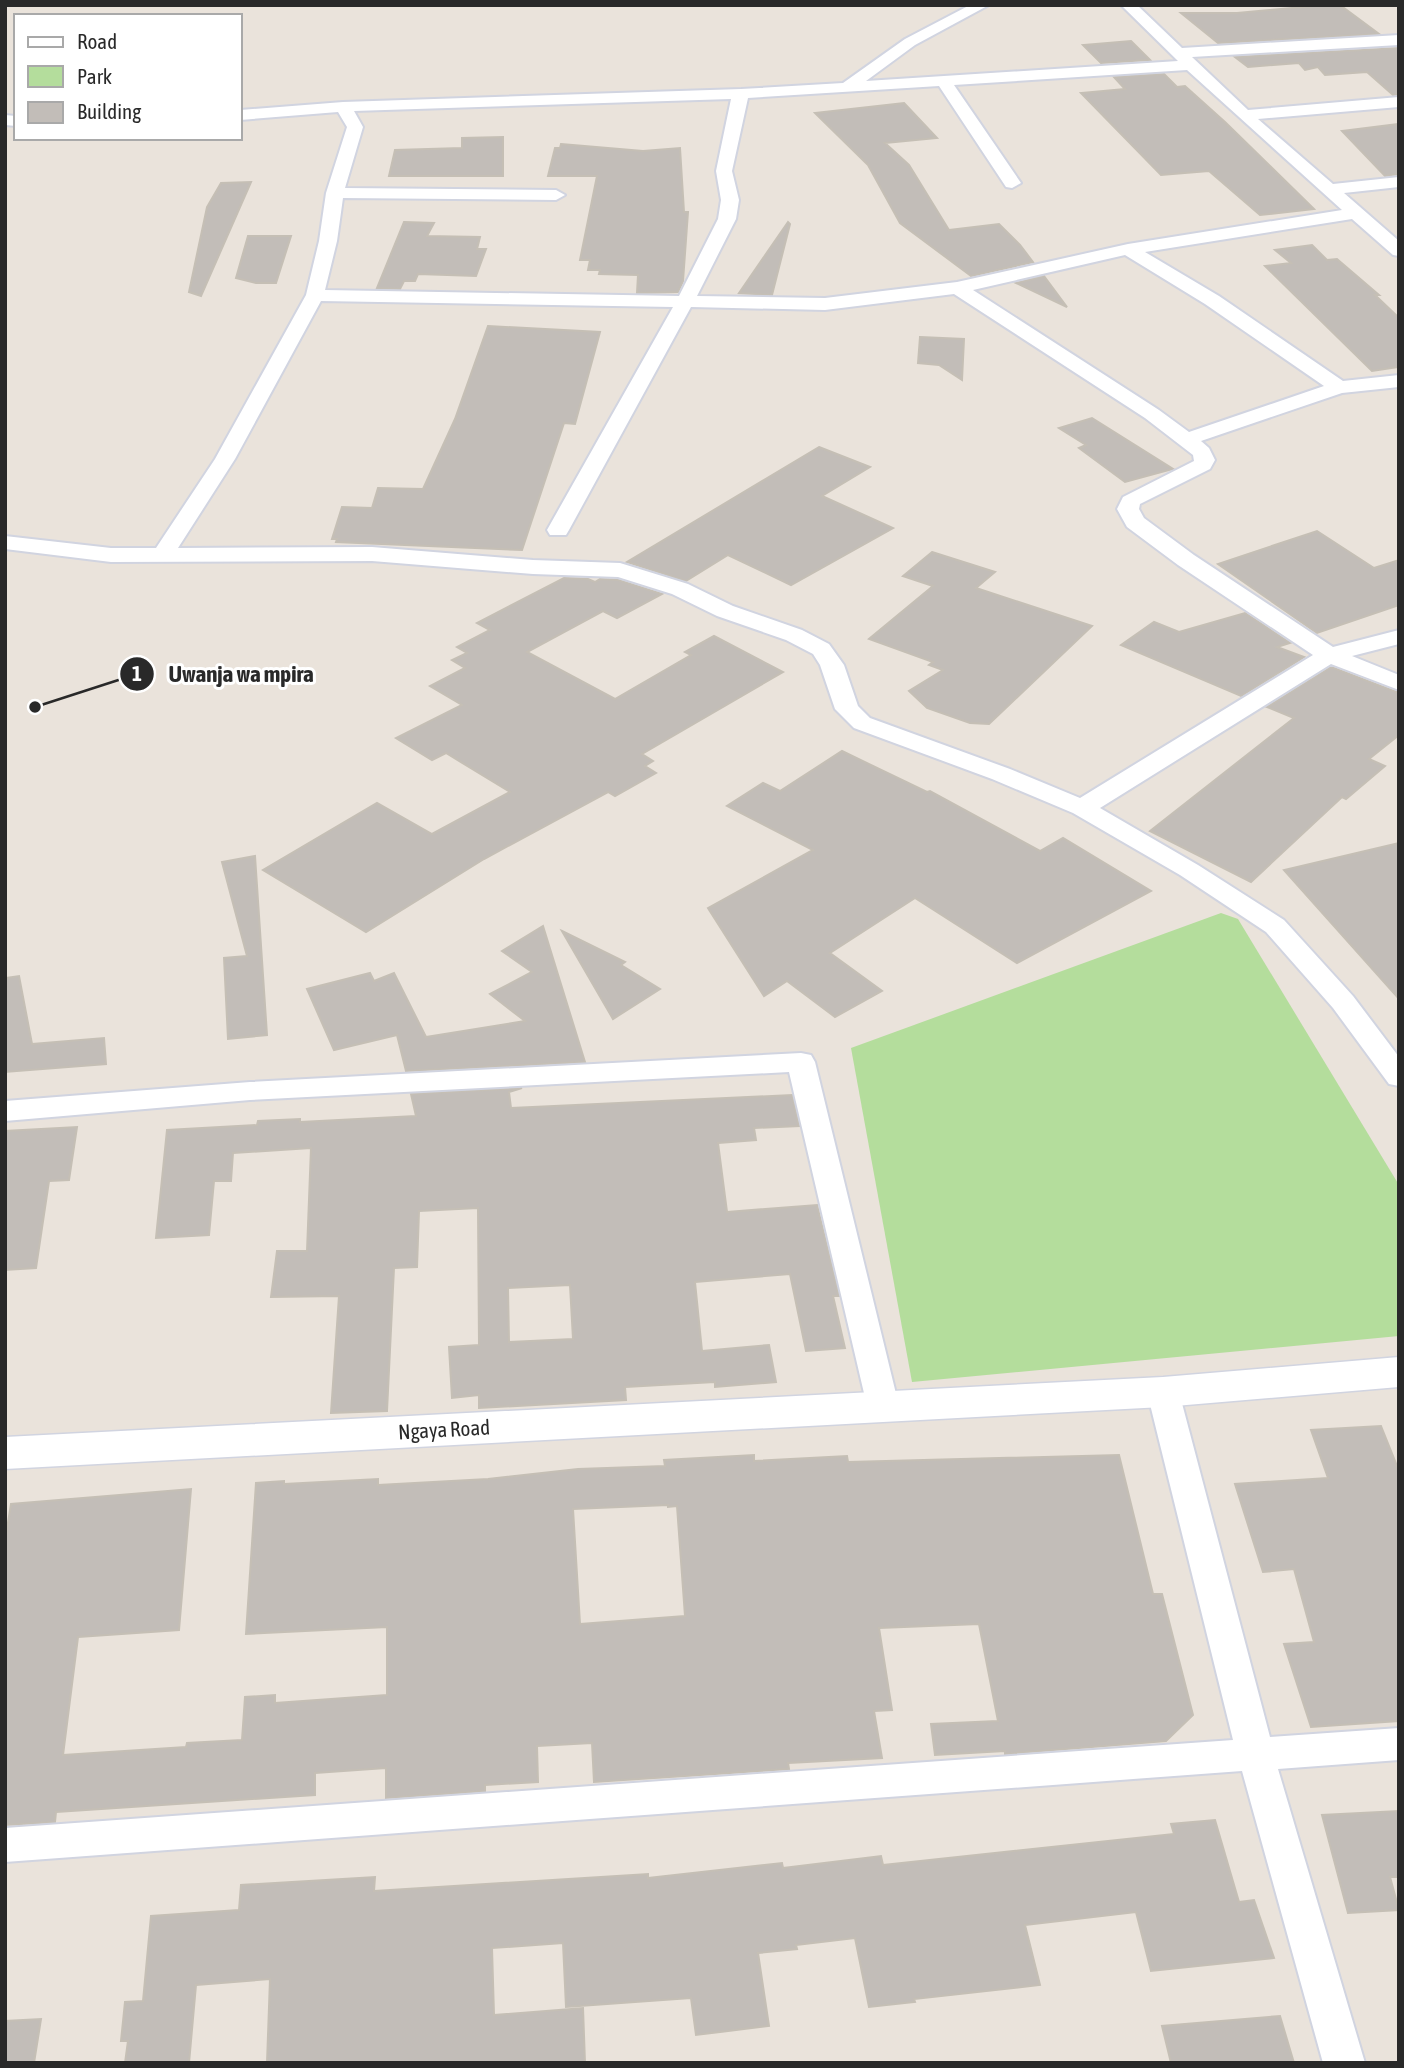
<svg xmlns="http://www.w3.org/2000/svg" width="1404" height="2068" font-family="'Asap Condensed',sans-serif">
  <style>
    .green { fill: #b4dd9c }
    .building { fill: #c2bdb8; stroke: #c5bfb5; stroke-width: 2; fill-rule: evenodd }
    .lines { fill: none; stroke-linecap: round; stroke-linejoin: round }
    .minor-casing { stroke: #d1d4e0; stroke-width: 4 }
    .tertiary-casing { stroke: #d1d4e0; stroke-width: 3 }
    .minor { fill: #fff; fill-rule: evenodd }
    .tertiary { fill: #fff; fill-rule: evenodd }
    .labels { text-anchor: middle; dominant-baseline: central; stroke-width: 6; stroke-linejoin: round; paint-order: stroke }
    .street-label { font-size: 21px; fill: #292929; stroke: #fff }
    .leader { fill: none; stroke: #292929; stroke-width: 2.5 }
    .callout-dot { fill: #292929; stroke: #fff; stroke-width: 2.5 }
    .mark-label { font-size: 21px; text-anchor: middle; font-weight: bold; fill: #fff }
    .callout-label { font-size: 23px; text-anchor: middle; font-weight: bold; fill: #292929; stroke: #fff; stroke-width: 6; stroke-linejoin: round; paint-order: stroke }
  </style>
  <rect width="100%" height="100%" fill="#eae3db"/>
  <!-- green -->
  <polygon class="green" points="1221,913 1238,919 1399,1185 1399,1336 912,1382 851,1048"/>
  <!-- building -->
  <g class="building">
    <polygon points="1324,5 1340,5 1379,34 1218,43 1181,13 1237,13"/>
    <polygon points="1131,41 1150,60 1101,63 1083,45"/>
    <polygon points="1399,48 1399,94 1393,95 1367,72 1325,75 1318,67 1305,70 1299,63 1248,67 1235,57"/>
    <polygon points="1164,74 1177,87 1185,86 1225,122 1314,209 1260,215 1209,171 1161,175 1081,93 1125,89 1114,77"/>
    <polygon points="904,103 937,138 885,143 909,165 949,230 999,224 1020,245 1033,262 971,276 900,223 868,165 815,113"/>
    <polygon points="1399,124 1399,174 1385,176 1342,131"/>
    <polygon points="503,137 503,176 389,176 395,150 462,148 462,138"/>
    <polygon points="561,144 643,151 680,148 684,212 688,212 683,281 678,292 637,293 638,275 599,274 600,270 588,270 590,260 580,260 597,176 548,176 555,148 560,148"/>
    <polygon points="251,182 201,296 189,292 207,207 221,183"/>
    <polygon points="404,222 434,223 427,236 480,237 477,249 486,249 476,276 418,274 415,281 404,281 400,289 377,288"/>
    <polygon points="788,222 790,224 772,295 739,293"/>
    <polygon points="248,236 291,236 276,283 256,283 236,278"/>
    <polygon points="1312,245 1327,260 1337,259 1379,295 1375,295 1399,318 1399,367 1372,371 1265,266 1291,263 1275,250"/>
    <polygon points="1044,276 1067,307 1016,283"/>
    <polygon points="488,326 600,332 575,424 564,423 522,550 336,542 337,539 332,539 342,507 372,508 378,488 423,489 455,419"/>
    <polygon points="920,337 964,339 962,380 939,365 918,363"/>
    <polygon points="1092,418 1173,469 1125,482 1079,448 1086,445 1059,428"/>
    <polygon points="819,447 870,467 822,496 893,528 791,585 728,555 686,581 627,562"/>
    <polygon points="1317,531 1374,568 1399,560 1399,605 1317,633 1218,564"/>
    <polygon points="932,552 995,572 976,588 1092,626 989,724 970,723 927,708 909,691 943,670 929,665 933,662 869,639 933,586 903,576"/>
    <polygon points="564,578 588,579 595,582 600,579 618,580 662,594 617,618 603,611 527,652 615,699 691,655 685,652 714,636 783,672 642,754 653,761 645,766 656,773 615,796 608,792 484,859 366,932 263,870 377,803 432,834 510,792 446,753 432,760 396,738 462,705 430,686 465,668 452,660 467,653 457,647 490,630 477,623"/>
    <polygon points="1245,613 1290,643 1277,647 1304,657 1241,696 1121,645 1154,622 1179,632"/>
    <polygon points="1331,667 1399,693 1399,735 1369,759 1385,766 1346,799 1342,797 1251,882 1150,831 1294,718 1267,707"/>
    <polygon points="842,751 927,792 930,791 1040,851 1063,838 1151,891 1017,963 915,898 830,953 882,991 835,1017 787,981 764,996 708,908 813,850 727,806 763,783 780,791"/>
    <polygon points="1399,843 1399,999 1284,870"/>
    <polygon points="255,856 267,1035 228,1039 224,958 247,956 222,862"/>
    <polygon points="543,926 585,1062 406,1071 397,1035 334,1050 307,989 370,973 374,981 394,973 426,1037 525,1021 490,994 532,972 502,951"/>
    <polygon points="562,931 625,962 621,965 660,989 613,1019"/>
    <polygon points="19,976 32,1044 104,1038 106,1064 5,1072 5,978"/>
    <path d="M522,1088L509,1092L511,1108L792,1095L799,1126L754,1128L756,1140L718,1143L727,1212L817,1205L839,1296H833L845,1348L806,1351L790,1274L695,1282L702,1351L769,1345L776,1382L715,1387V1382L625,1387L626,1400L479,1408V1395L452,1398L449,1347L479,1345L478,1208L419,1211L417,1267L394,1268L387,1411L331,1413L339,1296L271,1297L277,1251H307L311,1148L233,1153L231,1181H214L209,1235L156,1238L167,1130L257,1125L258,1121L300,1119V1122L416,1116L411,1094ZM570,1285L573,1339L509,1342L508,1288Z"/>
    <polygon points="77,1127 69,1180 49,1181 36,1268 5,1270 5,1131"/>
    <polygon points="1381,1426 1399,1471 1399,1721 1311,1727 1284,1644 1314,1642 1294,1569 1263,1572 1235,1484 1328,1478 1311,1430"/>
    <path d="M754,1455V1461L847,1456L848,1462L1119,1455L1153,1594H1162L1193,1715L1166,1741L1005,1754V1751L935,1755L931,1724L998,1721L979,1624L879,1628L892,1710L874,1711L882,1758L788,1763L789,1769L594,1782L592,1743L537,1746L538,1782L485,1785V1791L386,1798V1768L315,1773V1795L56,1812L55,1822L5,1825V1541L11,1504L191,1489L179,1630L78,1637L63,1755L186,1747L187,1743L242,1740L245,1697L275,1695V1703L387,1695V1627L246,1634L256,1483L284,1481V1484L378,1479V1485L488,1479L578,1469L665,1466L664,1460ZM668,1505V1507L677,1506L685,1616L580,1624L573,1509Z"/>
    <polygon points="1399,1811 1399,1877 1390,1877 1399,1910 1348,1913 1322,1815"/>
    <polygon points="1215,1820 1239,1902 1254,1900 1274,1958 1151,1971 1136,1912 1025,1925 1040,1985 914,1999 915,2002 869,2007 855,1938 796,1945 797,1949 758,1953 769,2026 696,2035 691,1998 566,2007 563,1943 492,1948 494,2015 583,2008 585,2063 267,2063 270,1979 196,1985 189,2063 125,2063 128,2041 121,2041 125,2002 143,2001 151,1916 239,1910 241,1885 375,1877 374,1891 648,1874 648,1878 782,1863 783,1868 881,1856 883,1865 1174,1834 1171,1824"/>
    <polygon points="1280,2016 1294,2063 1171,2063 1162,2026"/>
    <polygon points="41,2019 34,2063 5,2063 5,2021"/>
  </g>
  <g class="lines">
    <defs>
      <g id="minor">
        <path d="M970,5H989L915,45L866,81L1178,61L1121,5H1137L1182,48L1399,35V45L1192,57L1248,110L1399,97V107L1258,119L1333,184L1399,177V187L1344,193L1399,241V256L1393,255L1352,219L1145,252L1219,296L1343,381L1399,375V387L1342,393L1201,441L1209,448L1215,460L1210,469L1140,504L1139,509L1144,518L1194,555L1333,647L1399,630V644L1352,656L1399,675V690L1331,664L1100,808L1198,865L1284,920L1353,996L1399,1057V1086L1389,1084L1333,1008L1266,932L1180,875L1073,813L992,779L854,728L835,709L820,665L813,654L786,640L717,616L672,594L618,577L533,574L372,561L111,562L5,549V536L111,548H156L215,459L306,295L319,241L326,193L347,127L338,112L240,120V110L343,102L741,89L843,83L905,39ZM1187,70L1342,210L1128,244L957,282L825,298L697,296L736,219L739,200L732,171L748,98L939,86L1006,187L1012,188L1021,183L954,85ZM731,99L716,171L721,200L718,219L679,296L325,290L337,241L343,198L556,200L565,195L556,190L345,188L363,127L354,111ZM1125,255L1205,304L1324,386L1189,432L1159,410L973,290ZM954,294L1145,418L1193,455L1194,461L1123,497L1117,509L1127,527L1178,565L1313,655L1080,798L1010,769L870,718L858,706L844,665L829,644L802,630L733,606L688,584L620,563L533,560L372,547L178,548L235,459L321,301L673,307L547,530L550,535H566L569,530L691,307L825,310Z"/>
        <polygon points="5,115 16,116 16,126 5,125"/>
        <polygon points="801,1053 811,1055 815,1062 899,1406 895,1415 883,1418 871,1415 867,1406 789,1072 250,1100 5,1121 5,1101 250,1082"/>
        <polygon points="1163,1380 1175,1383 1179,1392 1270,1737 1399,1728 1399,1760 1278,1769 1365,2063 1323,2063 1242,1771 5,1862 5,1828 1233,1740 1147,1392 1151,1383"/>
      </g>
      <polygon id="tertiary" points="1399,1357 1399,1387 1163,1407 5,1469 5,1437 1163,1377"/>
    </defs>
    <!-- minor casing -->
    <use href="#minor" class="minor-casing"/>
    <!-- tertiary casing -->
    <use href="#tertiary" class="tertiary-casing"/>
    <!-- minor -->
    <use href="#minor" class="minor"/>
    <!-- tertiary -->
    <use href="#tertiary" class="tertiary"/>
  </g>
  <g class="labels">
    <!-- street labels -->
    <g class="street-label">
      <text transform="translate(444 1429) rotate(-3)">Ngaya Road</text>
    </g>
  </g>
  <!-- callouts -->
  <path class="leader" d="M35 707L137 674"/>
  <g class="callout-dot">
    <circle cx="35" cy="707" r="7"/>
    <circle cx="137" cy="674" r="18"/>
  </g>
  <g class="mark-label">
    <text x="137" y="681">1</text>
  </g>
  <g class="callout-label">
    <text x="241" y="682">Uwanja wa mpira</text>
  </g>
  <!-- border -->
  <rect width="1404" height="2068" fill="none" stroke="#292929" stroke-width="14"/>
  <!-- legend -->
  <rect x="14" y="14" width="228" height="126" fill="#ffffff" stroke="#a9a9a9" stroke-width="2"/>
  <rect x="28" y="37" width="35" height="10" fill="#ffffff" stroke="#a9a9a9" stroke-width="2"/>
  <text x="77" y="49" font-size="21" fill="#292929">Road</text>
  <rect x="28" y="66" width="35" height="21" fill="#b4dd9c" stroke="#a9a9a9" stroke-width="2"/>
  <text x="77" y="84" font-size="21" fill="#292929">Park</text>
  <rect x="28" y="102" width="35" height="21" fill="#c2bdb8" stroke="#a9a9a9" stroke-width="2"/>
  <text x="77" y="119" font-size="21" fill="#292929">Building</text>
</svg>
